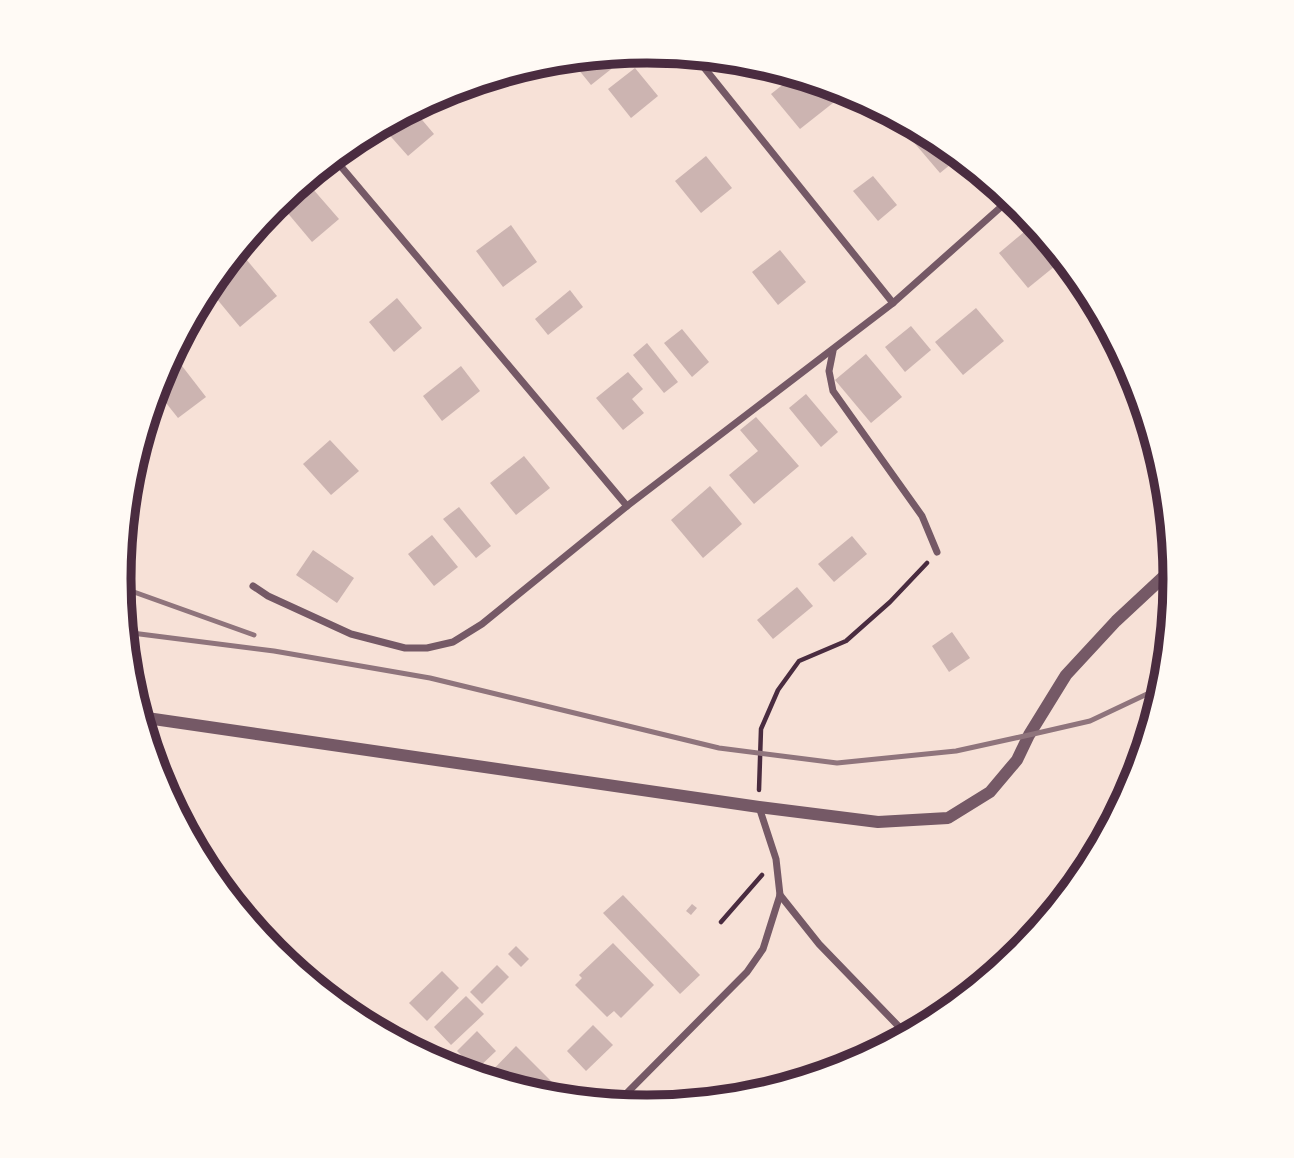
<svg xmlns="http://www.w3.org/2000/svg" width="1294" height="1158" font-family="'Noto Serif',serif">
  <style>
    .building { fill: #ccb4b1 }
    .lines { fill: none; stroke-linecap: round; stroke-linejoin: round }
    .path { stroke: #4a2c40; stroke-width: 4.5 }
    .minor { stroke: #755966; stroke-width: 7 }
    .tertiary { stroke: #755966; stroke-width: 12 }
    .rail { stroke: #8f747c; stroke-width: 5 }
    .rim { fill: none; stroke: #4a2c40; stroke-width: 9 }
  </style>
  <rect width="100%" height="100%" fill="#f7e1d7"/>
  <!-- building -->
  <g class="building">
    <polygon points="627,53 629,55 591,85 569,58"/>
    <polygon points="635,68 658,96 631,118 608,89"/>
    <polygon points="795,75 826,84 838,99 800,129 771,94"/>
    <polygon points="490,77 460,103 448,90"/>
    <polygon points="412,108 434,134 408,156 385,130 406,112"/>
    <polygon points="922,130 941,140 961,156 940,173 911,139"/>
    <polygon points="706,156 732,188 701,213 675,181"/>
    <polygon points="873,176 897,205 878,221 853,191"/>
    <polygon points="312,188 339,219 312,242 286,211"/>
    <polygon points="511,225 537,262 503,287 476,251"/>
    <polygon points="1030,227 1060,262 1028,288 999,253"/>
    <polygon points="780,250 806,282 778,305 752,272"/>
    <polygon points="241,253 277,296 240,327 207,287 221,269"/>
    <polygon points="570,290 583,307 548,335 535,319"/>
    <polygon points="397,298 422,328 394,352 369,322"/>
    <polygon points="976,308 1004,341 963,375 935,342"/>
    <polygon points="911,326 931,350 905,372 885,347"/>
    <polygon points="682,329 709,362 692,377 664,343"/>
    <polygon points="647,343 678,382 664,393 633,355"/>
    <polygon points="172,353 206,397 178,418 155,389 159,376"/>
    <polygon points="866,354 902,397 871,423 835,380"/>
    <polygon points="461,366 480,391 442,421 423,396"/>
    <polygon points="628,372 643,389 632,399 644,413 623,430 596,398"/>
    <polygon points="806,394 838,432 821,447 789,408"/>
    <polygon points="756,417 799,466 754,504 729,475 758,451 740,430"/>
    <polygon points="330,440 359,471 331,495 303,464"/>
    <polygon points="524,456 550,488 516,515 490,483"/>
    <polygon points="710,486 742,524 703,558 671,520"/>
    <polygon points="459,507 491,546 476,558 443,519"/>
    <polygon points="432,535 458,567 434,586 408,554"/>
    <polygon points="852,536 867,554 834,582 818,564"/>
    <polygon points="313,550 354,578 337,603 296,575"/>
    <polygon points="797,587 813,606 773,639 757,620"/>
    <polygon points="952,632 970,658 949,672 932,646"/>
    <polygon points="623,895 700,975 680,994 603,913"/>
    <polygon points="692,904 697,908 691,915 686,911"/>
    <polygon points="613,943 654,985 621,1018 614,1011 607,1017 575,985 582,978 579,975"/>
    <polygon points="516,946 529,959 521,967 508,954"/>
    <polygon points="497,965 509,977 482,1004 470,992"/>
    <polygon points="442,971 459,988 427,1021 409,1003"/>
    <polygon points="466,996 484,1014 451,1045 434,1027"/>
    <polygon points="593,1025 613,1045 586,1071 567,1051"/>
    <polygon points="477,1031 496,1051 476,1070 457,1051"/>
    <polygon points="516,1046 563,1093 558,1098 544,1097 484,1079"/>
    <polygon points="803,1070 811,1079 783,1087"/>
  </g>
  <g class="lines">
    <!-- path -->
    <g class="path">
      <polyline points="759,790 761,729 778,690 799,661 846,641 890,602 927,563"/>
      <polyline points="721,922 762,875"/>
    </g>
    <!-- minor -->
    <g class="minor">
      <polyline points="694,55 893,303"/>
      <polyline points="333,157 627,506"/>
      <polyline points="833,351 829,371 833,391 922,516 937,552"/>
      <polyline points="253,586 268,596 351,634 405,648 427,648 453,642 482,624 627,506 893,303 1011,198"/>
      <polyline points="780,895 819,944 908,1036"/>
      <polyline points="616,1104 747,972 763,949 780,895 776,859 759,807"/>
    </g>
    <!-- tertiary -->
    <polyline class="tertiary" points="140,717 759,807 878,822 948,818 990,792 1017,760 1029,735 1066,675 1116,621 1174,567"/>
    <!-- rail -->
    <g class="rail">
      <polyline points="120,587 254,635"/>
      <polyline points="124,632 274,651 430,678 719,748 837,763 956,751 1029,735 1090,721 1164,686"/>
    </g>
  </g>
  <!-- crop -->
  <path d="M0 0H1294V1158H0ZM131 579a516 516 0 1 1 1032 0a516 516 0 1 1-1032 0Z" fill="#fffaf5" fill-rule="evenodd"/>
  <path class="rim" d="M131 579a516 516 0 1 1 1032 0a516 516 0 1 1-1032 0Z"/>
</svg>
